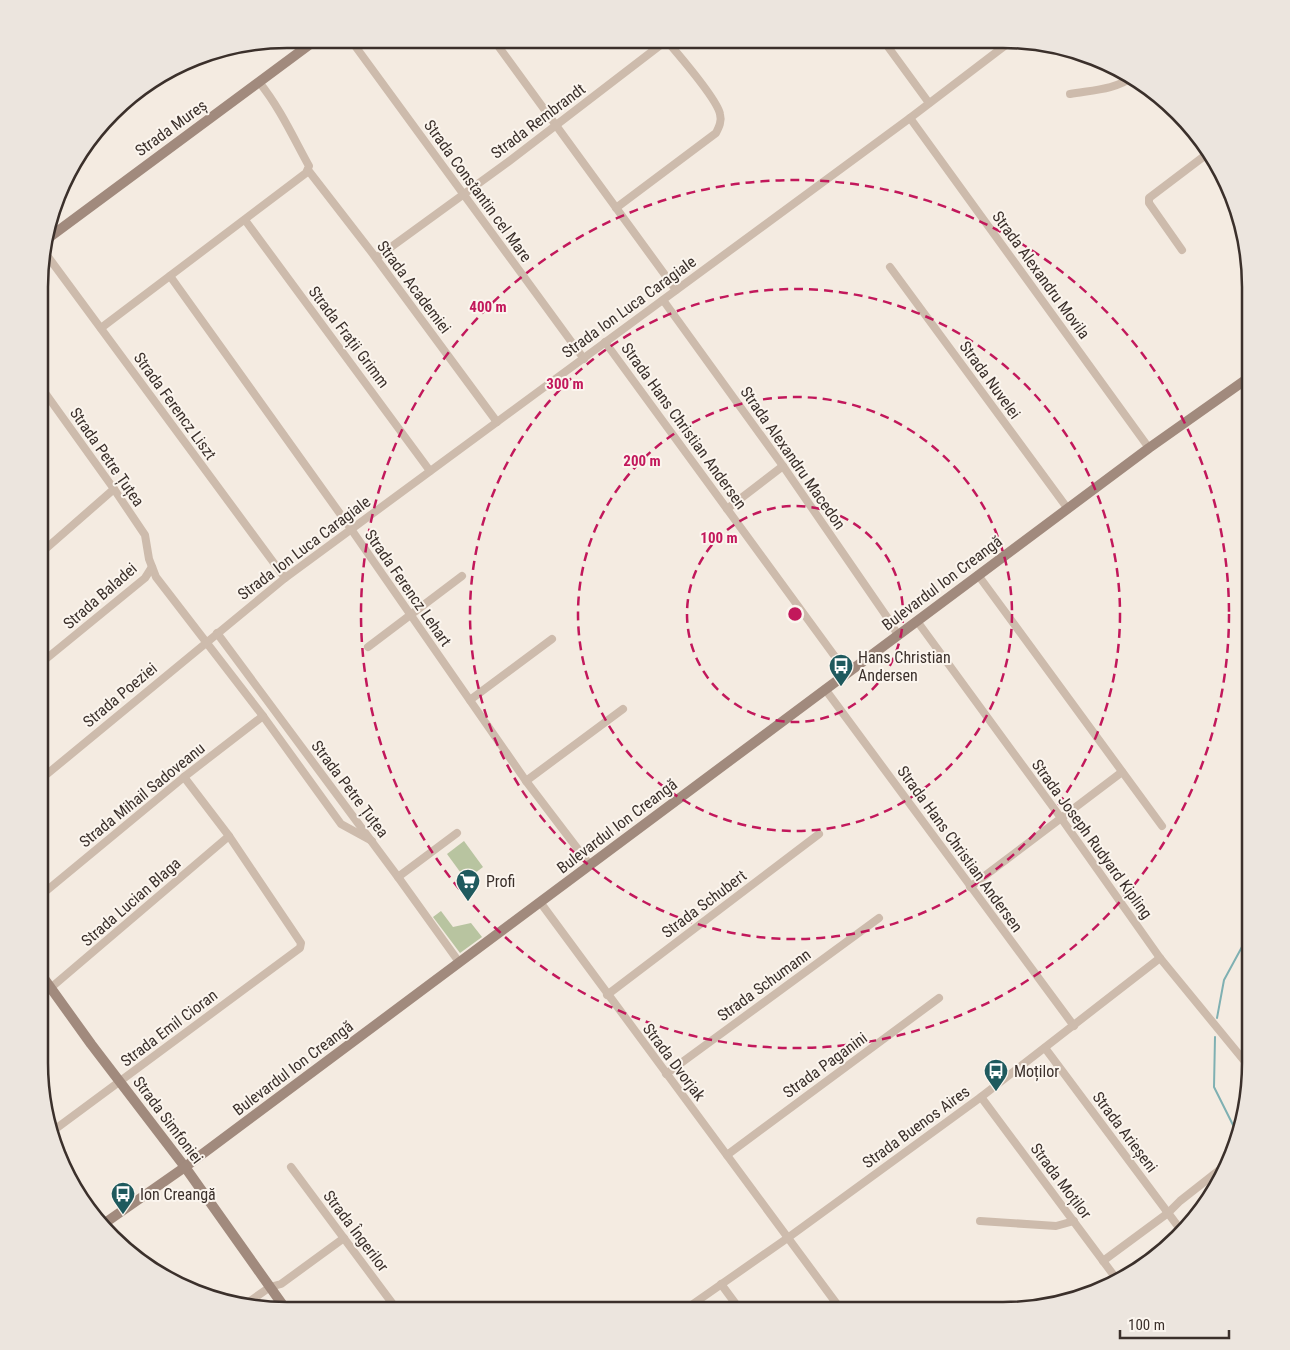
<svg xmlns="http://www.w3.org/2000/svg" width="1290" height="1350" font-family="'Roboto Condensed',sans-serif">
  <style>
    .green { fill: #b8c4a0 }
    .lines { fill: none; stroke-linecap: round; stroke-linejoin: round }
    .stream { stroke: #7fb0b2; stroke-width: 2 }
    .street { stroke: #cdbbac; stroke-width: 8 }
    .secondary { stroke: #a18a7d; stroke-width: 10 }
    .ring { fill: none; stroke: #c2185b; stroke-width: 2.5; stroke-dasharray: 9 6 }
    .labels { text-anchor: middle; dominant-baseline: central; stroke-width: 4; stroke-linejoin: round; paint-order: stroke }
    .street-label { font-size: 16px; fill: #3b302b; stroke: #fbf5ee }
    .poi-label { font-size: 16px; fill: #3b302b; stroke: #fbf5ee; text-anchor: start }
    .rim { fill: none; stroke: #3b302b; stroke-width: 2.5 }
    .centre { fill: #c2185b; stroke: #fbf5ee; stroke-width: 2.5 }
    .ring-label { font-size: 15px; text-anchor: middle; font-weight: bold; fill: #c2185b; stroke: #fbf5ee; stroke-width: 4; stroke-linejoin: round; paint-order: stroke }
  </style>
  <rect width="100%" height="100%" fill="#f4ebe1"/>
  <!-- green -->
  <g class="green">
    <polygon points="464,841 483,867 466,880 447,854"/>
    <polygon points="441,911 453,927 471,923 482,937 460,953 433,917"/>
  </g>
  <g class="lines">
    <!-- stream -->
    <g class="stream">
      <polyline points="1217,1018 1224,980 1243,945 1251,924"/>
      <polyline points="1215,1037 1214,1087 1239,1137"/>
    </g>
    <!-- street -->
    <g class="street">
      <polyline points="350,39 584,359"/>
      <polyline points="493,39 676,290"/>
      <polyline points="883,40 929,103"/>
      <path d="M1070,94C1092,90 1115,90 1134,76"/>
      <polyline points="910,118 1149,448"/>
      <polyline points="308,170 373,254 497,422"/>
      <path d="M616,208L716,133C719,127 722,121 720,114C717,99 678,54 666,40"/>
      <polyline points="245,220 430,471"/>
      <polyline points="50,222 56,231"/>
      <polyline points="43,250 285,578"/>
      <polyline points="1182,250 1149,203 1149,198 1211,151"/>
      <polyline points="376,258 508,162 667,40"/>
      <polyline points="890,267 1068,509"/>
      <polyline points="170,276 351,529 526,781 590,865"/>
      <polyline points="663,300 783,466 887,617 898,635"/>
      <path d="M101,328L306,173L309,166C293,137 280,108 259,82"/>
      <polyline points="605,342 847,673"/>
      <polyline points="43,390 114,489 145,535 149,559 156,577 263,716 341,824 372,841"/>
      <polyline points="727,509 783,466"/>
      <polyline points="42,552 114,489"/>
      <polyline points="978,575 1162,826"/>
      <polyline points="917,621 1061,818 1160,958 1251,1069"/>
      <polyline points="217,633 398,877 459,962"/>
      <polyline points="368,647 462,576"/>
      <polyline points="41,663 145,578 152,567"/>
      <polyline points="825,689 1074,1026"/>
      <polyline points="470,700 552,639"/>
      <polyline points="41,779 285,578 910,118 1011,41"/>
      <polyline points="526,781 623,709"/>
      <polyline points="398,877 457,833"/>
      <polyline points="970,887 1122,772"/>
      <polyline points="40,896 184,777 263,716"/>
      <polyline points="540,902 842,1311"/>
      <polyline points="607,995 819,834"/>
      <polyline points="40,997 229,836"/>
      <polyline points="1045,1048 1183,1233"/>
      <polyline points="666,1074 879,918"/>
      <polyline points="981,1097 1118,1281"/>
      <polyline points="50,1133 300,948 301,943 229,836 184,777"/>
      <polyline points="727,1155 939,998"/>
      <polyline points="291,1167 398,1311"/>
      <polyline points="980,1221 1056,1226 1074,1221"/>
      <polyline points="1103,1261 1168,1213 1180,1201 1222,1168"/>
      <polyline points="721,1284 741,1311"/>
      <polyline points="243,1306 270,1287 281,1284 344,1238"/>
      <polyline points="683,1311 789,1237 981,1097 1160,958"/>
    </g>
    <!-- secondary -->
    <g class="secondary">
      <polyline points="43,242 317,39"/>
      <polyline points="40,973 91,1044 185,1167 287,1311"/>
      <polyline points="102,1225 185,1167 1149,448 1251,376"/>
    </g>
  </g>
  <!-- distance rings -->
  <g class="ring">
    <circle cx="795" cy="614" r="108"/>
    <circle cx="795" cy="614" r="217"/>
    <circle cx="795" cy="614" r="325"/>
    <circle cx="795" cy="614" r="434"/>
  </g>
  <!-- icons -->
  <defs>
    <symbol id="bus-pin" viewBox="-11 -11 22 30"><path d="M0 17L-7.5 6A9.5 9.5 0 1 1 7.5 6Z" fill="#1f5a5e" stroke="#fbf5ee"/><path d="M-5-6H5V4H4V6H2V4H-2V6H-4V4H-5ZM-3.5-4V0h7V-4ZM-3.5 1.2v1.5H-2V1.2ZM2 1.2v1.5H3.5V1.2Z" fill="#fff"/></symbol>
    <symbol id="supermarket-pin" viewBox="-11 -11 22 30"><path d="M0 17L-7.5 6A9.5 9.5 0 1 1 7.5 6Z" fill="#1f5a5e" stroke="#fbf5ee"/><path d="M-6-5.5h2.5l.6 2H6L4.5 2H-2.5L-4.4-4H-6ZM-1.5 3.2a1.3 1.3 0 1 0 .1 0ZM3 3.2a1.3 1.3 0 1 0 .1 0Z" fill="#fff"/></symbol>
  </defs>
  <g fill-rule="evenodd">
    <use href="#bus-pin" x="827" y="652" width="28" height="38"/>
    <use href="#supermarket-pin" x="454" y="867" width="28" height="38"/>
    <use href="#bus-pin" x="982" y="1057" width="28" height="38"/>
    <use href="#bus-pin" x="109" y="1180" width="28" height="38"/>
  </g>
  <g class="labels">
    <!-- street labels -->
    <g class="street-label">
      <text transform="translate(538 121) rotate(-37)">Strada Rembrandt</text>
      <text transform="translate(171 128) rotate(-36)">Strada Mureș</text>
      <text transform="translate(478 191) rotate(54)">Strada Constantin cel Mare</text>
      <text transform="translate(1041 275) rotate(54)">Strada Alexandru Movila</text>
      <text transform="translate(414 287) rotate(53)">Strada Academiei</text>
      <text transform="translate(629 307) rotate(-36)">Strada Ion Luca Caragiale</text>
      <text transform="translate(349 337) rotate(53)">Strada Frații Grimm</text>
      <text transform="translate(990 380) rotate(54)">Strada Nuvelei</text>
      <text transform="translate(175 406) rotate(54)">Strada Ferencz Liszt</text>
      <text transform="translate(684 426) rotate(54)">Strada Hans Christian Andersen</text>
      <text transform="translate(107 457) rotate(55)">Strada Petre Țuțea</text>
      <text transform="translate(793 458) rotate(55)">Strada Alexandru Macedon</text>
      <text transform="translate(304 548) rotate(-37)">Strada Ion Luca Caragiale</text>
      <text transform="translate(942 583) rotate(-37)">Bulevardul Ion Creangă</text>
      <text transform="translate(408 588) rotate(55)">Strada Ferencz Lehart</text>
      <text transform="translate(100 596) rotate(-41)">Strada Baladei</text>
      <text transform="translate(120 695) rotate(-40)">Strada Poeziei</text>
      <text transform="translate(350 789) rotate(53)">Strada Petre Țuțea</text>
      <text transform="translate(142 795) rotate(-39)">Strada Mihail Sadoveanu</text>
      <text transform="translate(617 826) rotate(-37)">Bulevardul Ion Creangă</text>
      <text transform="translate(1092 839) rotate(54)">Strada Joseph Rudyard Kipling</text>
      <text transform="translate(960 849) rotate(54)">Strada Hans Christian Andersen</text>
      <text transform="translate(131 902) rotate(-41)">Strada Lucian Blaga</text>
      <text transform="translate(704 904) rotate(-37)">Strada Schubert</text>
      <text transform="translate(764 985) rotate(-36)">Strada Schumann</text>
      <text transform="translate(169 1028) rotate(-37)">Strada Emil Cioran</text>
      <text transform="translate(674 1062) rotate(53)">Strada Dvorjak</text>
      <text transform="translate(825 1065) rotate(-36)">Strada Paganini</text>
      <text transform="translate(293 1068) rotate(-37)">Bulevardul Ion Creangă</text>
      <text transform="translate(168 1120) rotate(53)">Strada Simfoniei</text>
      <text transform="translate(916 1127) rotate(-36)">Strada Buenos Aires</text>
      <text transform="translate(1125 1132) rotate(53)">Strada Arieșeni</text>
      <text transform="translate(1061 1181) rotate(53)">Strada Moților</text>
      <text transform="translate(356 1231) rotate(53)">Strada Îngerilor</text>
    </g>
    <!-- poi labels -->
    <g class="poi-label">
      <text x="858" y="657">Hans Christian<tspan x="858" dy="18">Andersen</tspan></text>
      <text x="486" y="881">Profi</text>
      <text x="1014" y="1071">Moților</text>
      <text x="140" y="1194">Ion Creangă</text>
    </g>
  </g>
  <!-- crop -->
  <path d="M0 0H1290V1350H0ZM287 48H1003A239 239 0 0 1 1242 287V1063A239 239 0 0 1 1003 1302H287A239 239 0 0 1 48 1063V287A239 239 0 0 1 287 48Z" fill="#ece5de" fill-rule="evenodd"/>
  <path class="rim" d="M287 48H1003A239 239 0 0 1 1242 287V1063A239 239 0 0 1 1003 1302H287A239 239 0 0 1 48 1063V287A239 239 0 0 1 287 48Z"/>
  <circle cx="795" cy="614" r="8" class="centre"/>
  <g class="ring-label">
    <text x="488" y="312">400 m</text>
    <text x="565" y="389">300 m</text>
    <text x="642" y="466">200 m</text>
    <text x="719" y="543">100 m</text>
  </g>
  <!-- scale -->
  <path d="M1120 1330v8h109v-8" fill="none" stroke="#3b302b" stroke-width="2.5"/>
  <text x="1128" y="1330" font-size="15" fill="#3b302b" stroke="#fbf5ee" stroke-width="4" paint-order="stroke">100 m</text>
</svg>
